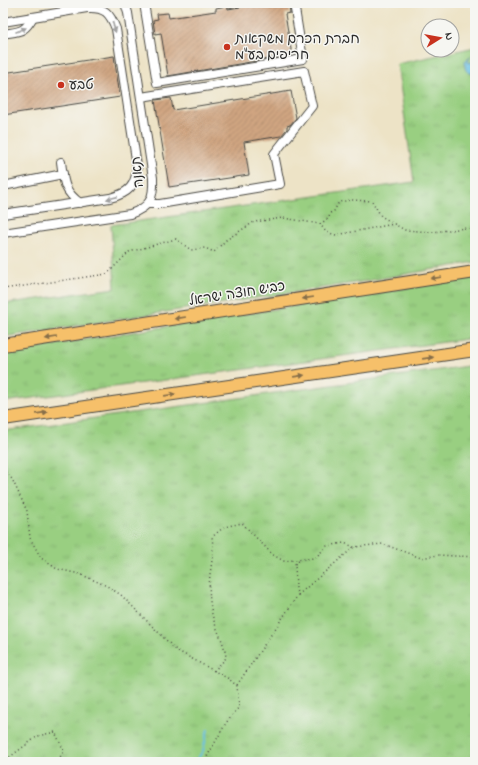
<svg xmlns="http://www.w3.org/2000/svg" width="478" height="765" font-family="'Indie Flower','Playpen Sans Hebrew',sans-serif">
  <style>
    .grass { fill: url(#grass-tufts); stroke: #627d56 }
    .water { fill: url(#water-ripples); stroke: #4a7688 }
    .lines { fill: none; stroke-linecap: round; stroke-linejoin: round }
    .stream { stroke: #68c0e5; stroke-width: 2 }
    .building { fill: url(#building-hatch) }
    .minor-casing { stroke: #484742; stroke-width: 10 }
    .highway-casing { stroke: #484742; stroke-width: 14 }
    .path { stroke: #484742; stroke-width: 1.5; stroke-dasharray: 1 3; stroke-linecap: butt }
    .minor { stroke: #fff; stroke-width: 8 }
    .highway { stroke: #f6c06b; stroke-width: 12 }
    .oneway { fill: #a0a0a0 }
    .oneway2 { fill: #866e48 }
    .poi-dot { fill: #c8321e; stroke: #f6f6f2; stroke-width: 1.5 }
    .labels { text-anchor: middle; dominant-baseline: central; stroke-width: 3; stroke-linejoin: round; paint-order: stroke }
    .poi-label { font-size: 14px; fill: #2b2b2b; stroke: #f6f6f2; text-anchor: start }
    .street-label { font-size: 14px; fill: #2b2b2b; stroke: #f6f6f2 }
  </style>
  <defs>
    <pattern id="grass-tufts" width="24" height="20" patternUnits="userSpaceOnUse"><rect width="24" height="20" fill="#99cf81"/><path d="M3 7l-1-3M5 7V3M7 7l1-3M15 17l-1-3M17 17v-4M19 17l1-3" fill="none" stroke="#84b270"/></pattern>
    <pattern id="water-ripples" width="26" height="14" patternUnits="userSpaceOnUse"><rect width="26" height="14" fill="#68c0e5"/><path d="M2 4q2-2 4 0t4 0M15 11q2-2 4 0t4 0" fill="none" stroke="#569cba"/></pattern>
    <pattern id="building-hatch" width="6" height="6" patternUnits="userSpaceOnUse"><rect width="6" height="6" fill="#d0a581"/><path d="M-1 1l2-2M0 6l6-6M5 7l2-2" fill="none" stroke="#a9876a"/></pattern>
  </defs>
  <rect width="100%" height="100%" fill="#f6f6f2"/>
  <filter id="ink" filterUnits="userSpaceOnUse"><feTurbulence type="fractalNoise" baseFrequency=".025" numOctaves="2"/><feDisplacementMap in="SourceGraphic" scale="8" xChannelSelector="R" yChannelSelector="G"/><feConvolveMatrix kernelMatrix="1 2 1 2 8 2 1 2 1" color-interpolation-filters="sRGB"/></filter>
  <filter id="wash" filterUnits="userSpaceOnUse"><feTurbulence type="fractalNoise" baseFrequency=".012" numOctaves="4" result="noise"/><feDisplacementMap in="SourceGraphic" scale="16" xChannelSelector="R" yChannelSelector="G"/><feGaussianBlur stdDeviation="0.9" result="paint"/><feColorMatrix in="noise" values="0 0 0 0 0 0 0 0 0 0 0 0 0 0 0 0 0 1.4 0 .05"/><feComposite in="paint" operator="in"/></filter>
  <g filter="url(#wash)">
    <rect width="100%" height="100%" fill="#ede3c6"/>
    <!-- grass -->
    <g class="grass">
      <polygon points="475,47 475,262 360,282 3,337 3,304 115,288 111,225 414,182 397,64"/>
      <polygon points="475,277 475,338 3,402 3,353"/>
      <polygon points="475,365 475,762 3,762 3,431"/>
    </g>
    <!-- water -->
    <path class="water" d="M472,56L469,59L468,62L471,63L475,56V74C466,73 464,70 465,61Z"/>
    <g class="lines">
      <!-- stream -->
      <polyline class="stream" points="195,762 203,751 208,729"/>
    </g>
    <g id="blocks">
      <!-- building -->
      <g class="building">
        <polygon points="265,3 289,3 290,13 285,14 292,55 168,76 161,33 155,34 153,20 158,19 157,14 168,13 169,18 216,11 216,8 227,6 228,9"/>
        <polygon points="114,56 120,97 3,115 3,73"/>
        <polygon points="291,91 296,118 290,125 287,126 287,129 281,136 244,142 249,175 169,187 155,100 171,98 173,110"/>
      </g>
    </g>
  </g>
  <g filter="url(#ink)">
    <use href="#blocks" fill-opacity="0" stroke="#484742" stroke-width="1"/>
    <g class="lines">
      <defs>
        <g id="minor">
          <polyline points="144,3 157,83 303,59 294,3"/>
          <path d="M3,22L87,8C105,7 110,13 116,29L137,166C136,186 129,193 110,198L3,214"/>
          <path d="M3,34C20,31 24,33 33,17"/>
          <polyline points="141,97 304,71 312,106 274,154 280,184 160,204 148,204"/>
          <path d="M61,162C64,182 63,190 80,203"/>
          <polyline points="3,186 63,174"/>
          <path d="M3,233L130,214C150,207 154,199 153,178L128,13L125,3"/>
        </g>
        <g id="highway">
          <polyline points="3,345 475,272"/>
          <polyline points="3,419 475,350"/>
        </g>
      </defs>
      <!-- minor casing -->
      <use href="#minor" class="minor-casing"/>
      <!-- highway casing -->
      <use href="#highway" class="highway-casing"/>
      <!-- path -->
      <g class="path">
        <polyline points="474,49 475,49"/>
        <polyline points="320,224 329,218 330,213 334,211 339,202 351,200 372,201 381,216 393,223"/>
        <polyline points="3,289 107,274 129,252 176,239 191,250 205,248 214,252 226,240 254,222 283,218 320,224 326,232 336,235 394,224 405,230 432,232 475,227"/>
        <polyline points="3,469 12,479 20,496 27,511 30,538 41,558 57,569 80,574 107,586 121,595 176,650 229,679 237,686 239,707 226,723 204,762"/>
        <polyline points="298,595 354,547"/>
        <path d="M214,671L226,658C225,641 213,626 211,608C209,598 209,584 210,574C212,561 214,550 212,537L224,527L242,523L273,555L284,561L315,558L327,546L344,543L354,547L383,544L421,558L438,555L475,557"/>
        <polyline points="237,685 298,595 296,590 295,564 300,560"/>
        <polyline points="3,762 38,736 55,732 64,751 57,762"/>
      </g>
      <!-- minor -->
      <use href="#minor" class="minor"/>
      <!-- highway -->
      <use href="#highway" class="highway"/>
    </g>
    <!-- one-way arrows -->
    <defs><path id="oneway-solid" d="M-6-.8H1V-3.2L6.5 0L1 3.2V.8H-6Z"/></defs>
    <g class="oneway">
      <use href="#oneway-solid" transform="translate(114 27) rotate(73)"/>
      <use href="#oneway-solid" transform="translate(21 30) rotate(-22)"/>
      <use href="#oneway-solid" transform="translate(112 198) rotate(167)"/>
    </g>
    <g class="oneway2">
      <use href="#oneway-solid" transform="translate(436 278) rotate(171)"/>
      <use href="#oneway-solid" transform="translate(308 298) rotate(171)"/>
      <use href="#oneway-solid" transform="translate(180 318) rotate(171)"/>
      <use href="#oneway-solid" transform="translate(51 338) rotate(171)"/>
      <use href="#oneway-solid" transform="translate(428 358) rotate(-8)"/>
      <use href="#oneway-solid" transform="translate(299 376) rotate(-8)"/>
      <use href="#oneway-solid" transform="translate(170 395) rotate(-8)"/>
      <use href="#oneway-solid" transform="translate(42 413) rotate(-8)"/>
    </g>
  </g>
  <!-- markers -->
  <g class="poi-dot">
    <circle cx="227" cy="47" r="4"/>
    <circle cx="61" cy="85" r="4"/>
  </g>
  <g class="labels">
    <!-- poi labels -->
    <g class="poi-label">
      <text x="235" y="39">חברת הכרם משקאות<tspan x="235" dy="16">חריפים בע"מ</tspan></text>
      <text x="69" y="85">טבע</text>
    </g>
    <!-- street labels -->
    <g class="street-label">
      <text transform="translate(138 172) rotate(-95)">תאנה</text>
      <text transform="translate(237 294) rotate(-9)">כביש חוצה ישראל</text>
    </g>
  </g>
  <!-- margin -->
  <rect width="478" height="765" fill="none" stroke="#f6f6f2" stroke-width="16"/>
  <!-- north arrow -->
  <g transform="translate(440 38) rotate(79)"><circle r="19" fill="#f6f6f2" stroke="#a5a5a2"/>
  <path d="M0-3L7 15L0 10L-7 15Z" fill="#c8321e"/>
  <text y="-6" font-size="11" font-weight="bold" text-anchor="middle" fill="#2b2b2b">N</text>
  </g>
</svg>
